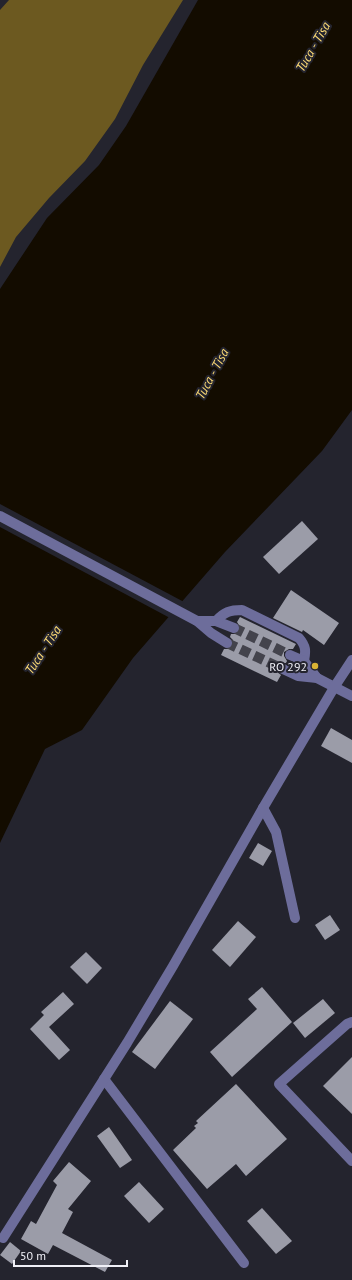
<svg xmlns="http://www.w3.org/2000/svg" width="352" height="1280" font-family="'PT Sans',sans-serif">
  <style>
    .forest { fill: #6c5920 }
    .water { fill: #130c00 }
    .pier { fill: #24242e }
    .building { fill: #9b9ca8 }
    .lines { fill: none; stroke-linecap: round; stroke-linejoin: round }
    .minor-tunnel { stroke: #43434c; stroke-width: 10; stroke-dasharray: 10 5; stroke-linecap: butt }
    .minor { stroke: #6d6d9b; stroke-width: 10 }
    .poi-dot { fill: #dab334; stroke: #24242e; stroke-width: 1.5 }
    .labels { text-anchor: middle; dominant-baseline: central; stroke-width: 4; stroke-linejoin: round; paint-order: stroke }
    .poi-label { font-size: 12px; fill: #f0f0f7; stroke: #24242e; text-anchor: end }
    .water-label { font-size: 13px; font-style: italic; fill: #fddb74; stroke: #24242e }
  </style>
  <rect width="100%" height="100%" fill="#24242e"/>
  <!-- forest -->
  <polygon class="forest" points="9,0 183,0 143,65 115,119 85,161 49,198 16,237 0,267 0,10"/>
  <!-- water -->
  <polygon class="water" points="198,0 352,0 352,410 322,451 225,552 133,658 82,730 45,749 0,843 0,289 47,218 99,165 126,126"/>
  <!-- pier -->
  <polygon class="pier" points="0,504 184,602 170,618 0,527"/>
  <!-- building -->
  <g class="building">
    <polygon points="302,521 318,539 279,574 263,557"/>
    <polygon points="291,590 339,623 324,645 303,630 302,632 273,618"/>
    <polygon points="240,617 296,644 293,649 289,649 284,652 284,656 287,661 286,663 282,663 277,666 277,672 281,675 277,682 221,655 224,649 230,649 233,646 233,640 230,637 231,634 235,634 240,631 240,627 237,622"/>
    <polygon points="331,728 352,740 352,763 321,746"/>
    <polygon points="258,843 272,851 263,866 249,858"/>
    <polygon points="330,915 340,930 325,940 315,925"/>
    <polygon points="238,921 256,937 230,967 212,950"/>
    <polygon points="86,952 102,968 87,984 70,967"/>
    <polygon points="262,987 292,1022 232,1077 210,1052 257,1009 248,999"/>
    <polygon points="63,992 74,1004 49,1027 70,1050 59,1060 30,1029 44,1015 41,1012"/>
    <polygon points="323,999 335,1013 305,1038 293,1023"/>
    <polygon points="170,1001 193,1019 155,1069 132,1052"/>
    <polygon points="352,1057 352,1114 323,1086"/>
    <polygon points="236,1084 287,1139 246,1176 236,1164 207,1189 173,1150 196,1128 194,1126 198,1123 196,1121"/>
    <polygon points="109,1127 132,1160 120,1168 97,1136"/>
    <polygon points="69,1162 91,1181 68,1209 73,1212 62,1233 112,1260 105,1272 53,1245 48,1254 21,1239 31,1221 36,1224 57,1185 53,1181"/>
    <polygon points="139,1182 164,1209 149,1223 124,1196"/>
    <polygon points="262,1208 292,1241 276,1254 247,1221"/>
    <polygon points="10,1242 21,1251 12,1264 0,1255"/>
  </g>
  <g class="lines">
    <!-- minor-tunnel -->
    <g class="minor-tunnel">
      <polyline points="234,628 290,655"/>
      <polyline points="227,643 283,669"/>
    </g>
    <!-- minor -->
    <g class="minor">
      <polyline points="0,516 197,621 211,633 227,643"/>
      <polyline points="197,621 216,621 234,628"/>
      <path d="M216,621C224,612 230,610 242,610L299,638C306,646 306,651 304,661"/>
      <polyline points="290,655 304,661 317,678"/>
      <polyline points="283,669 298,676 317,678 352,696"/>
      <polyline points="263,808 276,832 295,918"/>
      <polyline points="352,1022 347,1024 279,1084 352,1161"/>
      <polyline points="104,1079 244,1263"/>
      <polyline points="3,1238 127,1043 173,966 263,808 335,686 352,660"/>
    </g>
  </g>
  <!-- markers -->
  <circle class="poi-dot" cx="315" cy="666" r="4"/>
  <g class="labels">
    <!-- poi labels -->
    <g class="poi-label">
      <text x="307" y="666">RO 292</text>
    </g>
    <!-- water labels -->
    <g class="water-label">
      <text transform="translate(313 47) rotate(-60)">Тиса - Tisa</text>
      <text transform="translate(212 374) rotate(-62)">Тиса - Tisa</text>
      <text transform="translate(43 650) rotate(-57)">Тиса - Tisa</text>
    </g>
  </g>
  <!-- scale -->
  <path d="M14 1260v6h113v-6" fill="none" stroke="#f0f0f7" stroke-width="2"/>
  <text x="20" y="1260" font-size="12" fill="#f0f0f7" stroke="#24242e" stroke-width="3" paint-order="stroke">50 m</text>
</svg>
